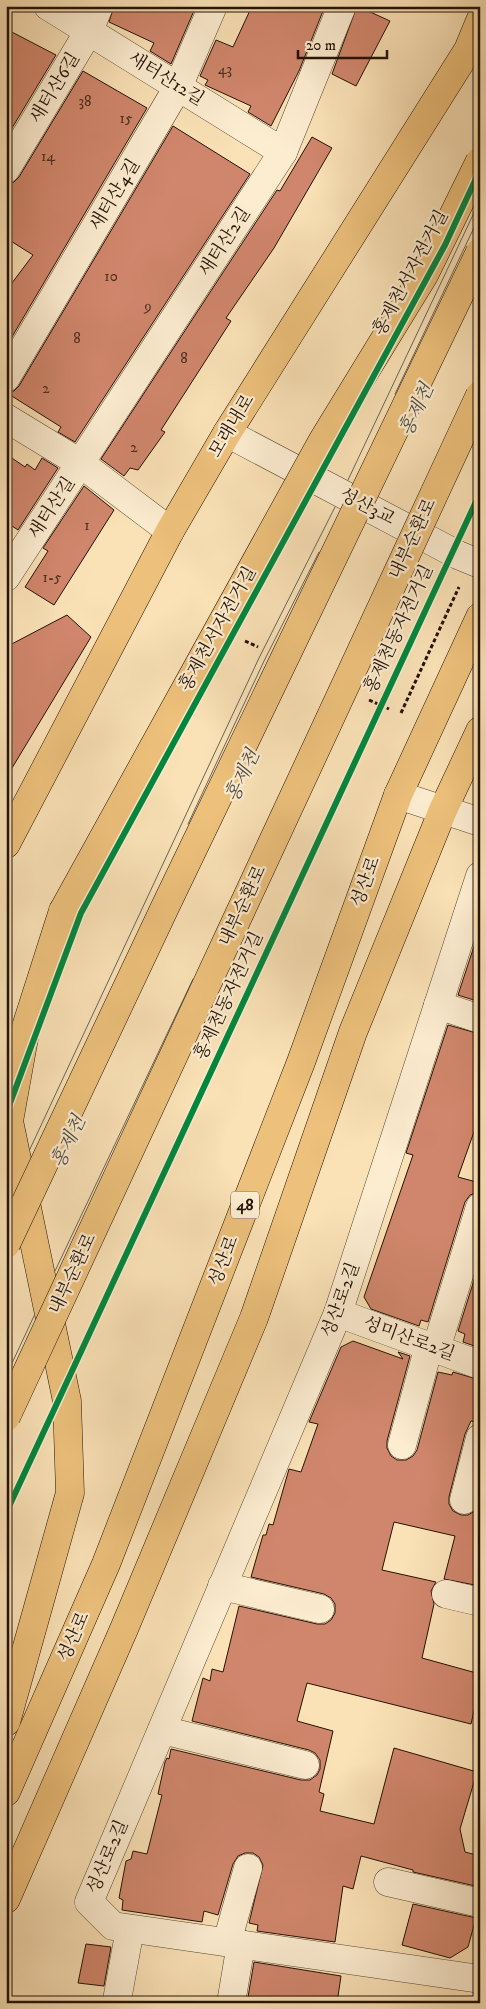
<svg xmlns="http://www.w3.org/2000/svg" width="486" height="2009" font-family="'IM FELL DW Pica','Noto Serif KR',serif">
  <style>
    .pier { fill: #fae1b6 }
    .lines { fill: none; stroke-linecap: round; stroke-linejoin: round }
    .shore { stroke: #62665f; stroke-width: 1 }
    .building { fill: #d0866c; stroke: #231206 }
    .minor-casing { stroke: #594632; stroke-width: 29 }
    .major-casing { stroke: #231206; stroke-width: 29 }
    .highway-casing { stroke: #231206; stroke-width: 29 }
    .path { stroke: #231206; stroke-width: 3; stroke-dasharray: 4 2.5; stroke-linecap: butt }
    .minor { stroke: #fcecd0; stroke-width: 28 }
    .major { stroke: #edc07b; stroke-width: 28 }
    .highway { stroke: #edc07b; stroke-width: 28 }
    .highway-bridge-casing { stroke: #231206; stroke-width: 29; stroke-linecap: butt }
    .highway-bridge { stroke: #edc07b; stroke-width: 28 }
    .cycleway-casing { stroke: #fcecd0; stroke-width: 9 }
    .cycleway { stroke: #00873e; stroke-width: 6 }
    .labels { text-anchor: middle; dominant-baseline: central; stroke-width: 4.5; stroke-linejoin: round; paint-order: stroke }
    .number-label { font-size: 15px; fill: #4e2f20 }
    .shield { fill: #fcecd0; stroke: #645343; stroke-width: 1 }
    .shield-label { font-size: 16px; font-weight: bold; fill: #231206 }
    .street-label { font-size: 18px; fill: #231206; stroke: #fcecd0 }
    .water-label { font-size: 19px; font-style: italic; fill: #4f4d44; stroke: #fcecd0 }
  </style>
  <rect width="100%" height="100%" fill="#fae1b6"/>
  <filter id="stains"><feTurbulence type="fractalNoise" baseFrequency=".004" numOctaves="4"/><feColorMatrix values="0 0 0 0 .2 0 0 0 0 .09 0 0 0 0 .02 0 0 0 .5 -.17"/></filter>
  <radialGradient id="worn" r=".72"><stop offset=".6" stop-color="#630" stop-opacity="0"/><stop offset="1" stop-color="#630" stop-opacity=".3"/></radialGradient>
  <!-- pier -->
  <polygon class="pier" points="480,186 480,422 6,1422 6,1228 207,790 444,286 434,280"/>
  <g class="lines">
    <!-- shore -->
    <g class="shore">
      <polyline points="395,394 480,215"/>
      <polyline points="348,480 480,200"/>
      <polyline points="188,824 264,661 319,552"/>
      <polyline points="30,1149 259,658 335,507"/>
      <polyline points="55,1271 193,979"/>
      <polyline points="6,1376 34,1316"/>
    </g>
  </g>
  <!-- building -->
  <g class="building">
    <polygon points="114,6 196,6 171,64 150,51 154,43 109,22"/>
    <polygon points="252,6 325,6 299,71 271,126 248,112 251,106 205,85 208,80 200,76 216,40 233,47"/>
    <polygon points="357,6 390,21 356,86 332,74"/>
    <polygon points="6,29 56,55 6,138"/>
    <polygon points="83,71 147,108 6,347 6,291 33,255 6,238 6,185 14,182 19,177"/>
    <polygon points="173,126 250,174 75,442 58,432 61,427 7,393 14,391 19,386"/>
    <polygon points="312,137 332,148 274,248 226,318 231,321 161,430 165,432 138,470 130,468 124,476 101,459 277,190 280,191"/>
    <polygon points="6,454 25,467 27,464 35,470 42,458 58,468 18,530 6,522"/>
    <polygon points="84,486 114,510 54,605 25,587 48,551 43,548"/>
    <polygon points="67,615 91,637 6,778 6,647"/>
    <polygon points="480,928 480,1002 458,995"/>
    <polygon points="448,1025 480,1034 480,1131 475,1129 458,1177 480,1183 480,1192 470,1195 465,1202 428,1322 421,1320 419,1326 371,1309 364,1297 413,1155 406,1153"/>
    <polygon points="480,1261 480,1348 463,1342 465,1334 458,1331"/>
    <polygon points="353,1341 403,1359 398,1352 410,1356 387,1441 387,1448 391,1456 397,1460 406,1460 413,1456 417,1450 438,1372 452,1375 453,1372 480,1380 480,1406 476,1422 471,1421 465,1434 449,1497 449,1504 453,1511 461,1515 468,1515 475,1511 480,1502 480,1586 444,1579 455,1536 394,1522 382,1570 436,1582 431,1591 434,1604 422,1658 480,1674 480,1684 471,1724 307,1683 297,1721 333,1731 319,1792 324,1794 320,1811 374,1824 394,1748 477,1772 460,1829 465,1852 480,1856 480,1887 413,1872 413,1870 361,1856 353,1889 343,1886 335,1942 257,1931 258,1925 249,1923 263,1865 259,1857 253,1853 245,1853 238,1856 233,1864 218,1915 204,1911 202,1922 122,1910 123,1900 119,1898 126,1861 131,1859 133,1851 147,1854 162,1795 158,1794 165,1762 167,1758 169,1759 171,1749 301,1780 310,1780 317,1775 320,1769 320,1760 315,1753 309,1750 192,1721 203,1678 210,1681 212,1669 223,1672 239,1606 317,1624 325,1624 331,1620 335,1613 335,1604 331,1598 324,1594 251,1577 263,1535 266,1535 269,1524 273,1525 289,1469 301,1472 318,1424 309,1422 341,1347"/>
    <polygon points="413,1904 476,1918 468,1947 450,1958 402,1945"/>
    <polygon points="86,1944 111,1947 104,1986 78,1983"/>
    <polygon points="254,1962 341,1976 337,2003 247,2003"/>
  </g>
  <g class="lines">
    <defs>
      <g id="minor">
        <polyline points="48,6 283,152"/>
        <polyline points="6,169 89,31 99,6"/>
        <polyline points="6,378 178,87 213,6"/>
        <polyline points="6,418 80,463 170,531"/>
        <polyline points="227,433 458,555 480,564"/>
        <polyline points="6,577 283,152 342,6"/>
        <polyline points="398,795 480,822"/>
        <polyline points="480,876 338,1313 89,1902 113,1926 480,1979"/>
        <polyline points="438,1005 480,1019"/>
        <polyline points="338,1313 480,1365"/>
        <polyline points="436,1349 480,1207"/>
        <polyline points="402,1445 429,1346"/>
        <polyline points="464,1500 480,1438"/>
        <polyline points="222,1586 320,1609"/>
        <polyline points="446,1594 480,1602"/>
        <polyline points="162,1730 305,1765"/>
        <polyline points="388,1882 480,1903"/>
        <polyline points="227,1942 248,1868"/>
        <polyline points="117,2000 130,1929"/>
        <polyline points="231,2003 241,1944"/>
      </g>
      <g id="major">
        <polyline points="6,844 170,531 227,433 468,50 480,21"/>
        <polyline points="6,1792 106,1564 301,1062 398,795 480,617"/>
        <polyline points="6,1899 124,1629 254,1318 353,1032 443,810 480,731"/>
      </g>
      <polyline id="highway" points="6,1722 70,1493 67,1401 9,1121 26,1027 63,911"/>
    </defs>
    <!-- minor casing -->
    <use href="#minor" class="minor-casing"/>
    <!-- major casing -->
    <use href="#major" class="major-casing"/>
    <!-- highway casing -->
    <use href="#highway" class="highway-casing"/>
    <!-- path -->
    <g class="path">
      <polyline points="245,641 258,647"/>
      <polyline points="369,700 389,709"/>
      <polyline points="401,713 459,587"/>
    </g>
    <!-- minor -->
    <use href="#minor" class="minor"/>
    <!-- major -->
    <use href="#major" class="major"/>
    <!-- highway -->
    <use href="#highway" class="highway"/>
    <defs>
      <g id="highway-bridge">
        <polyline points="63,911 323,440 424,275 480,161"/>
        <polyline points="6,1244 166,905 480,252"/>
        <polyline points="6,1417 480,395"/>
      </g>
    </defs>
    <!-- highway-bridge casing -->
    <use href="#highway-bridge" class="highway-bridge-casing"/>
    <!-- highway-bridge -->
    <use href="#highway-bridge" class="highway-bridge"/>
    <defs>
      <g id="cycleway">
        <polyline points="6,1114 81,913 445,245 480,170"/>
        <polyline points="6,1513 480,493"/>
      </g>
    </defs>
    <!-- cycleway casing -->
    <use href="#cycleway" class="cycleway-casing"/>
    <!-- cycleway -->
    <use href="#cycleway" class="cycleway"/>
  </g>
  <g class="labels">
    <!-- number labels -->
    <g class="number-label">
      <text x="225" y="69">43</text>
      <text x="85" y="101">38</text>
      <text x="126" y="118">15</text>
      <text x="48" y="156">14</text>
      <text x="111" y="276">10</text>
      <text x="148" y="306">9</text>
      <text x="77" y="338">8</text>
      <text x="184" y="358">8</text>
      <text x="46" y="388">2</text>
      <text x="134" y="447">2</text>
      <text x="87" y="525">1</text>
      <text x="52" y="577">1-5</text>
    </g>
    <!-- shield labels -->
    <rect class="shield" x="231" y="1191.5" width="28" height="27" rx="4"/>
    <g class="shield-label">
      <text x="245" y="1205">48</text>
    </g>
    <!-- street labels -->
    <g class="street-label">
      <text transform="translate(166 79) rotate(32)">새터산12길</text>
      <text transform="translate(55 88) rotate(-59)">새터산6길</text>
      <text transform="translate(115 195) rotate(-59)">새터산4길</text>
      <text transform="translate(225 242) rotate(-57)">새터산2길</text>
      <text transform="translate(411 273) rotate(-62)">홍제천서자전거길</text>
      <text transform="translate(232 426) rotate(-59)">모래내로</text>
      <text transform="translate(367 507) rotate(27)">성산3교</text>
      <text transform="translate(52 508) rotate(-57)">새터산길</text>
      <text transform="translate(413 539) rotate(-65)">내부순환로</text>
      <text transform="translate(218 629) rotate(-61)">홍제천서자전거길</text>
      <text transform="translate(399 629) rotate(-65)">홍제천동자전거길</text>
      <text transform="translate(366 882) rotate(-70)">성산로</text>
      <text transform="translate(243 906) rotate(-65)">내부순환로</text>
      <text transform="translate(229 996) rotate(-65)">홍제천동자전거길</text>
      <text transform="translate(224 1261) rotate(-69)">성산로</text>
      <text transform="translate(73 1274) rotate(-65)">내부순환로</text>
      <text transform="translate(341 1300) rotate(-70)">성산로2길</text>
      <text transform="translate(409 1339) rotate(20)">성미산로2길</text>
      <text transform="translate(74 1637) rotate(-66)">성산로</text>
      <text transform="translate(108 1857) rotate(-67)">성산로2길</text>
    </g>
    <!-- water labels -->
    <g class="water-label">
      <text transform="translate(417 410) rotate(-65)">홍제천</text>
      <text transform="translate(243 776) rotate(-65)">홍제천</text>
      <text transform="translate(69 1142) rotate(-65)">홍제천</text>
    </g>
  </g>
  <!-- margin -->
  <rect width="486" height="2009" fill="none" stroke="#fae1b6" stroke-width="25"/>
  <rect x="8" y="8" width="471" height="1994" fill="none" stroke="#231206" stroke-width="2.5"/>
  <rect x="12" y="12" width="461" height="1984" fill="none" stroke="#231206"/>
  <!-- scale -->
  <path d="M298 50v8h89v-8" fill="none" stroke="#231206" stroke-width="2.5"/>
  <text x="306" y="50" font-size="15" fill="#231206" stroke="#fcecd0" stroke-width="4" paint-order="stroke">20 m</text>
  <rect width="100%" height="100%" filter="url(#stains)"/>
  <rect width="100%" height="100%" fill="url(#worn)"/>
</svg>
